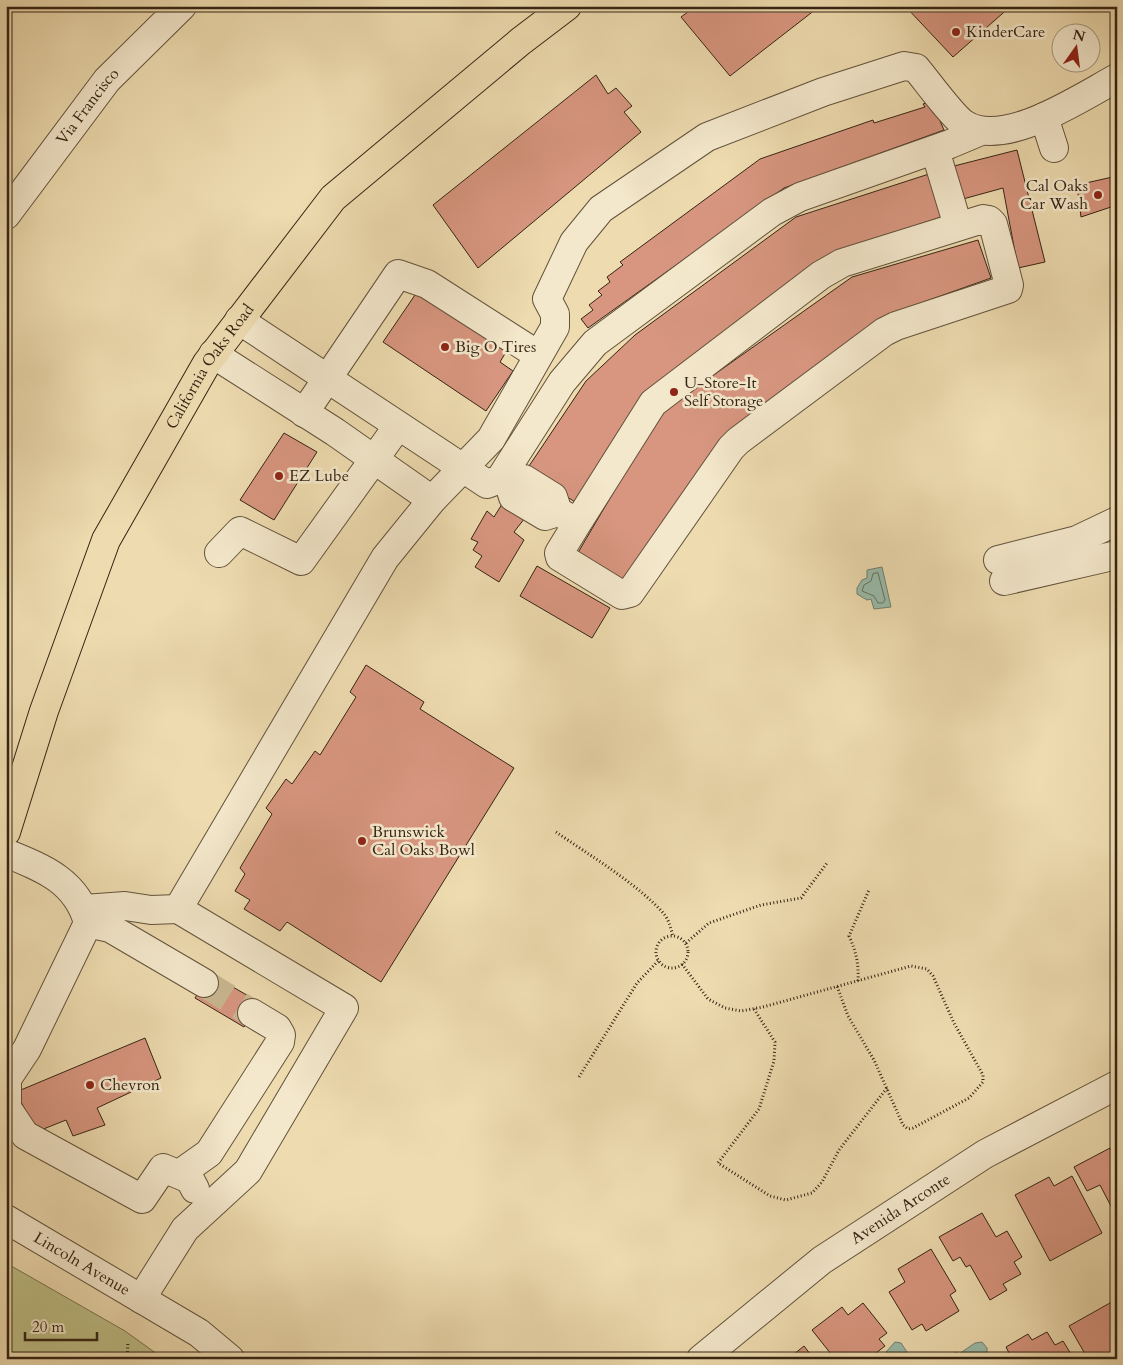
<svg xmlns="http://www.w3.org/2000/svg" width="1123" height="1365" font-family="Cardo,serif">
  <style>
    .green { fill: #bfbf87; stroke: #7a724e }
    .water { fill: #99bcab; stroke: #717f6f }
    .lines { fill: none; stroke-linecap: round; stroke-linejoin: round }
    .shore { stroke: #667060; stroke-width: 1 }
    .building { fill: #d89680; stroke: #342414 }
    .minor-tunnel { stroke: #c9b791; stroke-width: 28; stroke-dasharray: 28 14; stroke-linecap: butt }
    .minor-casing { stroke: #62523b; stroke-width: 30 }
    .major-casing { stroke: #342414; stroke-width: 30 }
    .path { stroke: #342414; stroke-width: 3; stroke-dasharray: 1 2.5; stroke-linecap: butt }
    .minor { stroke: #f4e8cc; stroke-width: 28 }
    .major { stroke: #eedcb0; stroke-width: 28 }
    .poi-dot { fill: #8f2418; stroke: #f4e8cc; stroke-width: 2 }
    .labels { text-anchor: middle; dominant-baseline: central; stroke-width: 5; stroke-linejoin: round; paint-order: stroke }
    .poi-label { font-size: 16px; fill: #342414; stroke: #f4e8cc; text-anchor: start }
    .street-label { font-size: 16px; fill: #342414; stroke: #f4e8cc }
  </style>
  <rect width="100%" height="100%" fill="#eedcb0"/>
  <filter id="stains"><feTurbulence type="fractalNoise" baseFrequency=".004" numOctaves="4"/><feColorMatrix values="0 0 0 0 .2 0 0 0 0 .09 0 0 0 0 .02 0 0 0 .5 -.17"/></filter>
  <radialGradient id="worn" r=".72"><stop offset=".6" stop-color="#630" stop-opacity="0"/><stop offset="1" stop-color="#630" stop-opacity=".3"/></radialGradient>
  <!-- green -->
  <polygon class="green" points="6,1263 125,1331 164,1359 6,1359"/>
  <!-- water -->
  <g class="water">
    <polygon points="882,567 891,607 874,609 871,599 867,600 857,594 857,588 862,580 867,578 867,570"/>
    <polygon points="895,1342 901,1343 907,1352 902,1359 886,1359 888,1355 886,1352"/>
    <polygon points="982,1342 987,1348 987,1358 953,1359 955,1352 959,1354 975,1343"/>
  </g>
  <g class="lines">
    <!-- shore -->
    <polygon class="shore" points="878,573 885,600 883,603 878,603 874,596 862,591 864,585 871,581 873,574"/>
  </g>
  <!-- building -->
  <g class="building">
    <polygon points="696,6 820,6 730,76 681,17"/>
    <polygon points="905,6 1011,6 953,57"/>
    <polygon points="596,75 608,94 616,88 632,106 624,112 641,132 478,268 433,205"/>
    <polygon points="929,102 934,114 937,114 944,130 784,188 588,328 581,319 593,310 589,305 602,295 598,291 610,282 607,277 623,265 620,262 760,159 873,120 874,123 925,107 923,104"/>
    <polygon points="1017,150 1045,262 1018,268 1003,188 963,199 954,166"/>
    <polygon points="929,174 944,216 830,255 641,399 577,503 525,472 586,381 635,335 796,217"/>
    <polygon points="1117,176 1117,205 1081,217 1077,185"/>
    <polygon points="978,240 991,278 887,315 722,437 623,580 576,556 660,413 852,277"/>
    <polygon points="417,292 506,352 500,362 513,371 486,411 383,342"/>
    <polygon points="284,433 317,452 274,520 240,500"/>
    <polygon points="504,501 528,514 514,532 524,540 499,582 475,567 482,556 473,550 478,542 471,539 487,511 494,517"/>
    <polygon points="537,566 610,608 592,638 520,596"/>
    <polygon points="366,665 424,702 420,709 514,768 381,982 287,922 280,931 244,909 250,900 235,891 245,874 240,868 272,814 266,808 286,779 292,784 315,751 320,755 356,697 350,692"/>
    <polygon points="210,974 259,1002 244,1027 195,998"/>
    <polygon points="145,1038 161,1078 97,1108 105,1125 73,1136 66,1120 36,1132 16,1092"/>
    <polygon points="1110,1148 1117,1160 1115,1214 1100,1185 1087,1191 1074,1167"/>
    <polygon points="1072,1176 1102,1233 1050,1261 1015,1195 1049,1177 1054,1186"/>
    <polygon points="982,1213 996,1237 1007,1231 1022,1257 1014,1262 1021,1274 1003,1284 1007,1290 990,1300 970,1265 966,1267 960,1257 953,1261 939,1237"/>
    <polygon points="931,1249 956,1291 950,1295 959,1311 926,1331 922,1324 912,1330 889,1292 905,1282 898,1269"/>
    <polygon points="1117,1299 1117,1359 1088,1359 1069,1326"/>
    <polygon points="863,1303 887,1333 879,1339 885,1346 876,1353 879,1357 876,1359 835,1359 812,1330 842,1307 848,1315"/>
    <polygon points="1047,1332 1055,1345 1063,1341 1074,1359 1012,1359 1006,1347 1028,1334 1032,1340"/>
    <polygon points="804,1346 814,1359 788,1359"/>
  </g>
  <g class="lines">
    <!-- minor-tunnel -->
    <polyline class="minor-tunnel" points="204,983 252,1013"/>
    <defs>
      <g id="minor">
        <polyline points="1044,117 1054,148"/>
        <polyline points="935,150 958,226"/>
        <path id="s1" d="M6,215L107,80L182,6"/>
        <polyline points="239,320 487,484 500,479 562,382 595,343 772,212 800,197 950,144 981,131"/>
        <polyline points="213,354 335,432 432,500"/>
        <polyline points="304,413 398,274 427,284 538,355"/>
        <polyline points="500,479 509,484 513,497 545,516 558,512 553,497 524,479 509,484"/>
        <polyline points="558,512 578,522 559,553 560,557 622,595 630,593 731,448 738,441 884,332 896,326 1008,289 1009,285 993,224 989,220 983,219 842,263 821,275 653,403 578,522"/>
        <polyline points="219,553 240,531 301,561 398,426"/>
        <polyline points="998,560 1077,540 1117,521"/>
        <polyline points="1004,581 1117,555"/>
        <path d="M6,853C43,868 77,881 88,923L27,1049L7,1079V1108L25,1135L142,1199L163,1168L187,1178"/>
        <polyline points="84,909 125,906 151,910 178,909 344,1008 248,1171 185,1229 141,1299"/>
        <path d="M178,909L385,558L432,500L491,439L555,327V314L547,299L574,242L601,209L707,137L823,92L904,66L916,68C927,81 952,116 964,124C1004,150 1081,97 1117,78"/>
        <polyline points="88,923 110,928 204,983"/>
        <polyline points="195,1189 185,1170 209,1153 280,1042 281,1035 277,1028 252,1013"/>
        <path id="s2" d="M6,1219L199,1333L230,1359"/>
        <path id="s3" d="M701,1359L822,1260L985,1154L1117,1085"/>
      </g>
      <g id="major">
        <path id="s4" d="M6,832L44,711L106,540L207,363L333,198L521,41L567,6"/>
      </g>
    </defs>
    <!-- minor casing -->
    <use href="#minor" class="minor-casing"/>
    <!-- major casing -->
    <use href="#major" class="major-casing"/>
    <!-- path -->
    <g class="path">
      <path d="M556,832C589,855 638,884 664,914C669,920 671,929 673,936"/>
      <circle cx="672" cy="952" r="16"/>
      <polyline points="686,943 709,923 761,905 801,898 827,863"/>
      <polyline points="682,964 708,999 725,1008 741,1011 763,1007 911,966 927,969 933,976 954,1023 983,1075 983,1082 969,1098 913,1128 908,1129 903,1125 874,1060 848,1016 837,986"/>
      <path d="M858,981C859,964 856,951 849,936L869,890"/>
      <polyline points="754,1009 775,1042 774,1061 759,1109 718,1163 770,1196 786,1200 812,1193 822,1182 839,1150 887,1088"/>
      <polyline points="579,1077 637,983 659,960"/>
      <polyline points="127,1359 128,1342"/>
    </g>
    <!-- minor -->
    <use href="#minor" class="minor"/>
    <!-- major -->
    <use href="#major" class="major"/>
  </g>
  <!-- markers -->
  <g class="poi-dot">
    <circle cx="956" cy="32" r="5"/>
    <circle cx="1098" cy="195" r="5"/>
    <circle cx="445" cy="347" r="5"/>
    <circle cx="674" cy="392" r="5"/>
    <circle cx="279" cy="476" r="5"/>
    <circle cx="362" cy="841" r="5"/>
    <circle cx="90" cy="1085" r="5"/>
  </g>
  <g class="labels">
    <!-- poi labels -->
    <g class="poi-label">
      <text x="966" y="32">KinderCare</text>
      <text x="1088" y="186" text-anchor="end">Cal Oaks<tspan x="1088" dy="18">Car Wash</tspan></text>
      <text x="455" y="347">Big O Tires</text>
      <text x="684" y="383">U-Store-It<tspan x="684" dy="18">Self Storage</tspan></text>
      <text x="289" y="476">EZ Lube</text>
      <text x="372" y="832">Brunswick<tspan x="372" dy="18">Cal Oaks Bowl</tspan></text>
      <text x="100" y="1085">Chevron</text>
    </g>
    <!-- street labels -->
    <g class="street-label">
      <text stroke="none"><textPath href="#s1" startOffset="136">Via Francisco</textPath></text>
      <text stroke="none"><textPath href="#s4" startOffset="511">California Oaks Road</textPath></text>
      <text stroke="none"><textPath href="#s3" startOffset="250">Avenida Arconte</textPath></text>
      <text stroke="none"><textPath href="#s2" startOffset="88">Lincoln Avenue</textPath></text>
    </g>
  </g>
  <!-- margin -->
  <rect width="1123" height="1365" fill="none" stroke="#eedcb0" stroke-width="25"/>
  <rect x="8" y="8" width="1108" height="1350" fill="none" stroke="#342414" stroke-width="2.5"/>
  <rect x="12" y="12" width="1098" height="1340" fill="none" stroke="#342414"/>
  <!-- north arrow -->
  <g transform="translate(1076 48) rotate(14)"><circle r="24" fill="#f4e8cc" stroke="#a79a82"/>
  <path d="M0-4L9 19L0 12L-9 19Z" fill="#8f2418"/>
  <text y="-8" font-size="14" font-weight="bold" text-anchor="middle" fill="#342414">N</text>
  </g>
  <!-- scale -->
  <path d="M25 1332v8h72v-8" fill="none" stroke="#342414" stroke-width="2.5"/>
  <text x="32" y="1332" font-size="15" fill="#342414" stroke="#f4e8cc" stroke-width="4" paint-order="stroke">20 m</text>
  <rect width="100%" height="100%" filter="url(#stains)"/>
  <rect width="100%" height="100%" fill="url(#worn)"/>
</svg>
